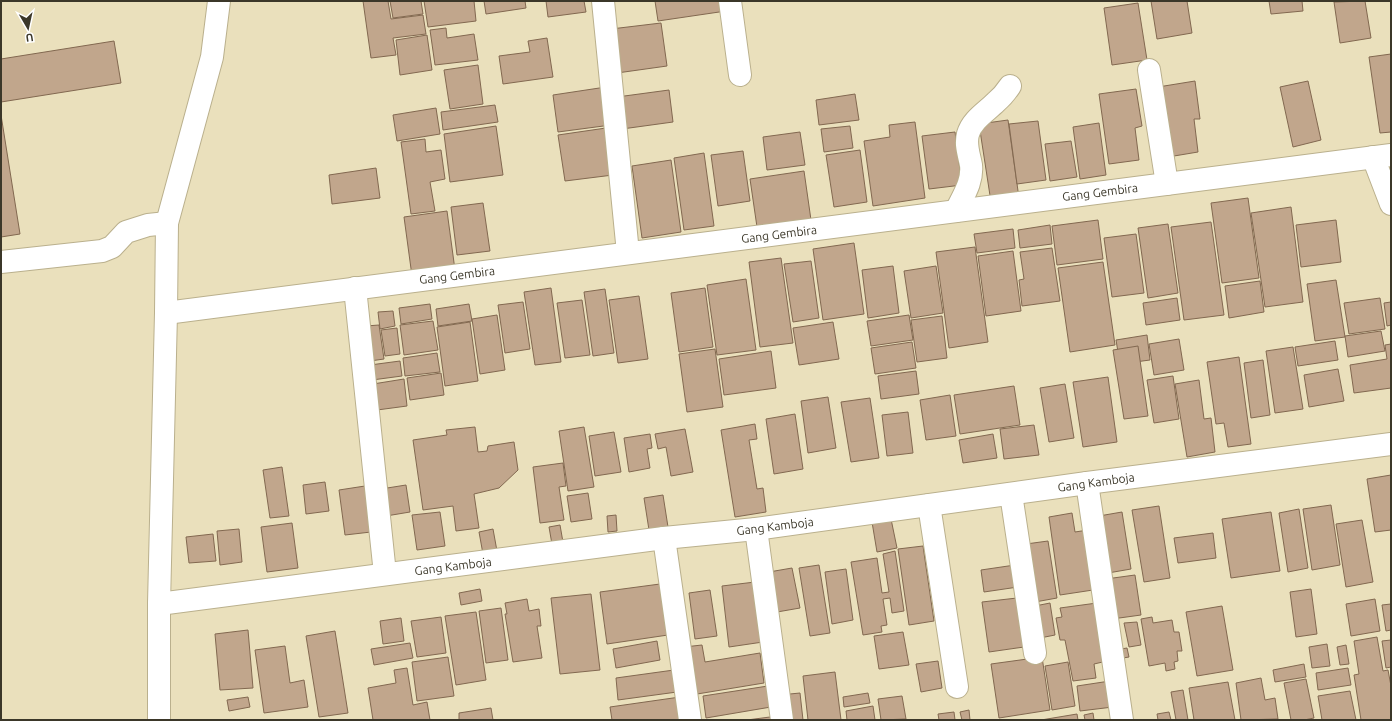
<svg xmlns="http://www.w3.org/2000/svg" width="1392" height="721" font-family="Ubuntu,sans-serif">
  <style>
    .building { fill: #c1a68c; stroke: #826850 }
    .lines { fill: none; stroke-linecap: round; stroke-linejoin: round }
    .minor-casing { stroke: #bab08d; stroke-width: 24 }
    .minor { stroke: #fff; stroke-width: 22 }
    .labels { text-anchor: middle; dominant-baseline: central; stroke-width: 3; stroke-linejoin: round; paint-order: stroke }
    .street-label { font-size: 12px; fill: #3b3729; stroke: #fff }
  </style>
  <rect width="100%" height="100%" fill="#eae0bc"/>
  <!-- building -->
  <g class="building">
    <polygon points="363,1 388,1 391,19 423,15 426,34 393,38 396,55 371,58"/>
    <polygon points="390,1 421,1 423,14 393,18"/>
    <polygon points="424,1 474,1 476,21 428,27"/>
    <polygon points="484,1 525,1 526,8 486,14"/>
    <polygon points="546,1 584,1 586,12 548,17"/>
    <polygon points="655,1 724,1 726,11 658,21"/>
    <polygon points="1151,1 1187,1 1192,33 1157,39"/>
    <polygon points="1269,1 1302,1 1303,11 1271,14"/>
    <polygon points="1365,1 1371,38 1340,43 1334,2"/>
    <polygon points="1138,3 1147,60 1112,65 1104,8"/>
    <polygon points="661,23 667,66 617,73 611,29"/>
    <polygon points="446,28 447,38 474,34 478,60 435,65 430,30"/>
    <polygon points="427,35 432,70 400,75 396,40"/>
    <polygon points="547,38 553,77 503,84 499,56 530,52 528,41"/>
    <polygon points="114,41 121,83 1,102 1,59"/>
    <polygon points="1391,54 1391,132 1380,133 1369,57"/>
    <polygon points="478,65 483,104 450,109 444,70"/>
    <polygon points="1195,81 1200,119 1194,119 1198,152 1168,157 1158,87"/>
    <polygon points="1308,81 1321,140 1293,147 1280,87"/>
    <polygon points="606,87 611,125 558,132 553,95"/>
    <polygon points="1136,89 1142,126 1135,128 1139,160 1109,164 1099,94"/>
    <polygon points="669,90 673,122 622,129 617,97"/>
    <polygon points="855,94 859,120 819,125 816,100"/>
    <polygon points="495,105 498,122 443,130 441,112"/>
    <polygon points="436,108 440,134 397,141 393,115"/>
    <polygon points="1,115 20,234 1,237"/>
    <polygon points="1008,120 1019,198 991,202 979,124"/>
    <polygon points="1038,121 1046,180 1017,184 1009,124"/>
    <polygon points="915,122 925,198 873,206 864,141 890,137 889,125"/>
    <polygon points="1099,123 1106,175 1080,179 1073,127"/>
    <polygon points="496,126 503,175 450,182 444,134"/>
    <polygon points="850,126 853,148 824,152 821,129"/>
    <polygon points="606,128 613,175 565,181 558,135"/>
    <polygon points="800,132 805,165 767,170 763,137"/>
    <polygon points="955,132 962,185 929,189 922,136"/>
    <polygon points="425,139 426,152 441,150 445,179 430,182 435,211 411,214 401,142"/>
    <polygon points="1071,141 1077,177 1050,181 1045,144"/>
    <polygon points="860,150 867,202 834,207 826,155"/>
    <polygon points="743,151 750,201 718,206 711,155"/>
    <polygon points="704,153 714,226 684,230 674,158"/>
    <polygon points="671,160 681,232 642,238 632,166"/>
    <polygon points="376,168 380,198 332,204 329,175"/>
    <polygon points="804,171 811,220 757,227 750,179"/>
    <polygon points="1248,198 1259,278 1222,283 1211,203"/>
    <polygon points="483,203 490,251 457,255 451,207"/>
    <polygon points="1291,207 1303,302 1265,307 1251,213"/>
    <polygon points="447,211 455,270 412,276 404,217"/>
    <polygon points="1098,220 1103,259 1057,265 1052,226"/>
    <polygon points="1336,220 1341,262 1301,267 1296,225"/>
    <polygon points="1211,222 1224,315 1184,320 1171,227"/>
    <polygon points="1168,224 1178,293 1148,298 1138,228"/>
    <polygon points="1050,225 1052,244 1020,248 1018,230"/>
    <polygon points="1013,229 1015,248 977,253 974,234"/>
    <polygon points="1136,234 1144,293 1112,297 1104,238"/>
    <polygon points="854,243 864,314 823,320 813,249"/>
    <polygon points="975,247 988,342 949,348 936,252"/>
    <polygon points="1052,248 1060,301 1022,306 1019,280 1024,279 1020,252"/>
    <polygon points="1013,251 1021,311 986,316 978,256"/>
    <polygon points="781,258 793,343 760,347 749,262"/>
    <polygon points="811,261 819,318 793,322 784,264"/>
    <polygon points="1103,262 1115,345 1070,352 1058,268"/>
    <polygon points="893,266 899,313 868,318 862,270"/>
    <polygon points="936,266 943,313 911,318 904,271"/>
    <polygon points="746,279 756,350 717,355 707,285"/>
    <polygon points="1336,280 1345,337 1315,341 1307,284"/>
    <polygon points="1260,281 1264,312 1229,318 1225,286"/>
    <polygon points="551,288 561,362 535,365 524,292"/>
    <polygon points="705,288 713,347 679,352 671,293"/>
    <polygon points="605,289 614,353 593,356 584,292"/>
    <polygon points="639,296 648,359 618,363 609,300"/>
    <polygon points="1177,298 1180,320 1146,325 1143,303"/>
    <polygon points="1380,298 1385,329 1349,334 1344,303"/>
    <polygon points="582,300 590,355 565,358 557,303"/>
    <polygon points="523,302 530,349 505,353 498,305"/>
    <polygon points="1391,302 1391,325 1387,326 1384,303"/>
    <polygon points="430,304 432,319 401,324 399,308"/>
    <polygon points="469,304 472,321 438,326 436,309"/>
    <polygon points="393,311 395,326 380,329 378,312"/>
    <polygon points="497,315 505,370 480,374 472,319"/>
    <polygon points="909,315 913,340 871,346 867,321"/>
    <polygon points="942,316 947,358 917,362 911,320"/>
    <polygon points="433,321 438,350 404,355 400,325"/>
    <polygon points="470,322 478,381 445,386 437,327"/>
    <polygon points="833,322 839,359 799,365 793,328"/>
    <polygon points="379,325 384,359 370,361 366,326"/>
    <polygon points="397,328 400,354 385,356 381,330"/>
    <polygon points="1381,331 1385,351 1348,357 1345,336"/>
    <polygon points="1147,335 1150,360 1120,364 1116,340"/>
    <polygon points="1179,339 1184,370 1154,375 1149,344"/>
    <polygon points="1335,341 1338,360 1298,366 1295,347"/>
    <polygon points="912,342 916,368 875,374 871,348"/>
    <polygon points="1391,344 1391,388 1354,393 1350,365 1387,359 1385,345"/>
    <polygon points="1138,346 1148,416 1124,419 1113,350"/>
    <polygon points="1293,347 1303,409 1275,413 1266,351"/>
    <polygon points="715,349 723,407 687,412 679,354"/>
    <polygon points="771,351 776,388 724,395 719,359"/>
    <polygon points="437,353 440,372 405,376 403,358"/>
    <polygon points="1239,357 1251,444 1228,447 1224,423 1216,424 1207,362"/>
    <polygon points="1263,360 1270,415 1251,418 1244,363"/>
    <polygon points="400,361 402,376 372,380 370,365"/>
    <polygon points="1338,369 1344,401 1309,407 1304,375"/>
    <polygon points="916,371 919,394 881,399 878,376"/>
    <polygon points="441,373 444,395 410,400 407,378"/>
    <polygon points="1173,376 1179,419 1154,423 1147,380"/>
    <polygon points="1108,377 1117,442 1083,447 1073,382"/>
    <polygon points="404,379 407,406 377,410 373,384"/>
    <polygon points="1199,380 1204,419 1211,418 1215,452 1187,457 1175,384"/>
    <polygon points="1065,384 1074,438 1049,442 1040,388"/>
    <polygon points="1014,386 1020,425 960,434 954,395"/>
    <polygon points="950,395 956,436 926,440 920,400"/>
    <polygon points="828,397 836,448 808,453 801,401"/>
    <polygon points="870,398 879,458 851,462 841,402"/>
    <polygon points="908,412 913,453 887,456 882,415"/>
    <polygon points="795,414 803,469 774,474 766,419"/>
    <polygon points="755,424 757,439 749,440 757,489 763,488 766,512 735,517 721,430"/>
    <polygon points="1034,425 1039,455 1004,459 1000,429"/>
    <polygon points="475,427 478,452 487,451 488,446 514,442 518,470 499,488 474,494 479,528 456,531 453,506 423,510 413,440 447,435 446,430"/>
    <polygon points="584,427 594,487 568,491 559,431"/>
    <polygon points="685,429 693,472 671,476 666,447 658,449 655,434"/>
    <polygon points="614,432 621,472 595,476 589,436"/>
    <polygon points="650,434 652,448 647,449 650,468 629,472 624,438"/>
    <polygon points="993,434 997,458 963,463 959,440"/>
    <polygon points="563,463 566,486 559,487 564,520 540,523 533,467"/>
    <polygon points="282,467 289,516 270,518 263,470"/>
    <polygon points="1391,475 1391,530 1375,532 1367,479"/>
    <polygon points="325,482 329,511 306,514 303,485"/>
    <polygon points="406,485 410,512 386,516 381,489"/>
    <polygon points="365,486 371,532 345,535 339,490"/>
    <polygon points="588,493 592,519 571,522 567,496"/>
    <polygon points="663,495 668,527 649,530 644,498"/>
    <polygon points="1331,505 1340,565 1312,570 1303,509"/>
    <polygon points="1159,506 1170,578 1144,582 1132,510"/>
    <polygon points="1299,509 1308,568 1288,572 1279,513"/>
    <polygon points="440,512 445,546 417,550 412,515"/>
    <polygon points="1122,512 1131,569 1108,573 1099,516"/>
    <polygon points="1271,512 1280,571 1231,578 1222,519"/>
    <polygon points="1072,513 1075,532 1088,530 1093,590 1060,595 1049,517"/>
    <polygon points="616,515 617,531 608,532 607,516"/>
    <polygon points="891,519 897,548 877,552 872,522"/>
    <polygon points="1362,520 1373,582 1346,587 1336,524"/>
    <polygon points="292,523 298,568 267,572 261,527"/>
    <polygon points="560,525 564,548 553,550 549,527"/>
    <polygon points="239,529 242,562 220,565 217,531"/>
    <polygon points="493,529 497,551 483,554 479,532"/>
    <polygon points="1213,533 1216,558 1178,563 1174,538"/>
    <polygon points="213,534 216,561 189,563 186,537"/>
    <polygon points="1048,541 1057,598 1035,602 1026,544"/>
    <polygon points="923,546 934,621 909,625 898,549"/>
    <polygon points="895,551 904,611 892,613 890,598 883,599 887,625 881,626 882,632 863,635 851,562 877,558 882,593 889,592 883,554"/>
    <polygon points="819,565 830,633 810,636 799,568"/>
    <polygon points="1015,565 1018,587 984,592 981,570"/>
    <polygon points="792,568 800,608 777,612 769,572"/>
    <polygon points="846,569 853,620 832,624 825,572"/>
    <polygon points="1135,575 1141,615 1112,619 1106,579"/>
    <polygon points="755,582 763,642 729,647 722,586"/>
    <polygon points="660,584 668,635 607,644 600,592"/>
    <polygon points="480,589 482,601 461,605 459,593"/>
    <polygon points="1311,589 1317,634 1296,637 1290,592"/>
    <polygon points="710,590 717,636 695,639 689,593"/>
    <polygon points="591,594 600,670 560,674 551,598"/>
    <polygon points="1017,598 1024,647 989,652 982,602"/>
    <polygon points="527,599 529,611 539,609 541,626 537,626 542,658 513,662 505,614 507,614 505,603"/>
    <polygon points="1375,599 1380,631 1351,636 1346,604"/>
    <polygon points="1050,603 1055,635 1040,638 1035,606"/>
    <polygon points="1097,603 1107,661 1094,664 1096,678 1073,681 1065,640 1060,640 1056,618 1062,617 1060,608"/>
    <polygon points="1391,604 1391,630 1386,631 1382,605"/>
    <polygon points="1222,606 1233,670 1197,676 1186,612"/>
    <polygon points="501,608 508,660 486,663 479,611"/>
    <polygon points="476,612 486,680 456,685 445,616"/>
    <polygon points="441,617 446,653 417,657 411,621"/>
    <polygon points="1152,617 1153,623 1172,620 1174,632 1179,632 1182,651 1177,651 1178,661 1174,662 1175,669 1166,671 1165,663 1149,666 1141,619"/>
    <polygon points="401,618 404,641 383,644 380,621"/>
    <polygon points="1137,622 1141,645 1129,647 1124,623"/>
    <polygon points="248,630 253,688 220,690 215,634"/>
    <polygon points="335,631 348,713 319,717 306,636"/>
    <polygon points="903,632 909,665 879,669 874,636"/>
    <polygon points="1377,637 1383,671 1388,670 1391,686 1391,720 1361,720 1354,675 1359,674 1354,641"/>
    <polygon points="1391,640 1391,667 1386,668 1382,641"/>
    <polygon points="657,641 660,660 616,668 613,649"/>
    <polygon points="410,643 413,658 374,665 371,649"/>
    <polygon points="1327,644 1330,666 1312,668 1309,647"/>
    <polygon points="702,645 705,662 760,653 764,683 691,695 684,647"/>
    <polygon points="1346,645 1349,664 1340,665 1337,647"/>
    <polygon points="285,646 290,683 304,680 308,707 264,713 255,650"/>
    <polygon points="1127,648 1129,657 1117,659 1115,650"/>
    <polygon points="448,657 454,696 417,701 412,662"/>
    <polygon points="1042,657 1050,710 999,718 991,664"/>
    <polygon points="938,661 942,688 921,692 916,664"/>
    <polygon points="1068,662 1075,706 1052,710 1045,666"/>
    <polygon points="1304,664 1306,677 1275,682 1273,670"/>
    <polygon points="407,668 413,705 427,702 430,720 373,720 368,688 396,683 394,670"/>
    <polygon points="1348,668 1351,685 1318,690 1316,673"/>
    <polygon points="674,670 677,692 618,700 616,678"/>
    <polygon points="835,672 841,720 808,720 803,676"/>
    <polygon points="1261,678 1265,700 1275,698 1278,719 1241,720 1236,683"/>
    <polygon points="1306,679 1314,718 1304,720 1291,720 1284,683"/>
    <polygon points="1110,681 1113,707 1080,711 1077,686"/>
    <polygon points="1228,682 1235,720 1194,720 1189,688"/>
    <polygon points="768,686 771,707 706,718 703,696"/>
    <polygon points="1183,690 1188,720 1176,720 1171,692"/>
    <polygon points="1350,691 1356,720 1322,720 1318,696"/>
    <polygon points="800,693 803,720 783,720 780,695"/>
    <polygon points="868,693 870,703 844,707 843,697"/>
    <polygon points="902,696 906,719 881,720 878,699"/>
    <polygon points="248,697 250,707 229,711 227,700"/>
    <polygon points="680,697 683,720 612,720 610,707"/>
    <polygon points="873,706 875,720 847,720 846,711"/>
    <polygon points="491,708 493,720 459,720 459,713"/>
    <polygon points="969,710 970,720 962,720 960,712"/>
    <polygon points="954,712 955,720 939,720 938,714"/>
    <polygon points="1169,712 1171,720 1158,720 1157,714"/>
    <polygon points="1093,713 1094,720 1085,720 1084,715"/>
    <polygon points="1077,714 1078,720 1041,720"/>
    <polygon points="770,717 771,720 747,720"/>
  </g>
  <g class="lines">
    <defs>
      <g id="minor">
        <polyline points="603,1 628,253"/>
        <polyline points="730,1 740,75"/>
        <polyline points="1149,70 1167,184"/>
        <polyline points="1373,157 1391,204"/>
        <path d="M956,211C963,196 973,182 971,165C969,154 965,145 968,134C972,120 986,112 996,102C1002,97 1006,92 1010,86"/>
        <polyline points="1,262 102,251 112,247 126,232 148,225 167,223"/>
        <polyline points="355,288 385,574"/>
        <polyline points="166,313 1391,155"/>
        <polyline points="1087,483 1122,720"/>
        <polyline points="1011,494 1035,653"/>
        <polyline points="929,505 957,687"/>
        <polyline points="756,529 782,720"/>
        <polyline points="664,538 690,720"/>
        <polyline points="159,604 664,538 756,529 1087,483 1391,444"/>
        <polyline points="159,720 159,604 166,313 167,223 212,57 219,1"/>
      </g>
    </defs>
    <!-- minor casing -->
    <use href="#minor" class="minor-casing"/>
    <!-- minor -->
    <use href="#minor" class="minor"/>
  </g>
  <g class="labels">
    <!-- street labels -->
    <g class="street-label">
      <text transform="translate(1100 192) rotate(-7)">Gang Gembira</text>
      <text transform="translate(779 234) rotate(-7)">Gang Gembira</text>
      <text transform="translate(457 275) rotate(-7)">Gang Gembira</text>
      <text transform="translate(1096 482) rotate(-8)">Gang Kamboja</text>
      <text transform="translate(775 526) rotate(-7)">Gang Kamboja</text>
      <text transform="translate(453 566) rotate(-7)">Gang Kamboja</text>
    </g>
  </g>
  <!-- border -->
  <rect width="1392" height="721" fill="none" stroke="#3b3729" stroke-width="4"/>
  <!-- north arrow -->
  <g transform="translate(28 28) rotate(171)" stroke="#ffffff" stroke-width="3" paint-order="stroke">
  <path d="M0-3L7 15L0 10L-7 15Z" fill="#3b3729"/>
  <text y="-6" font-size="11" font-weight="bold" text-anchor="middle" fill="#3b3729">U</text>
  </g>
</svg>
